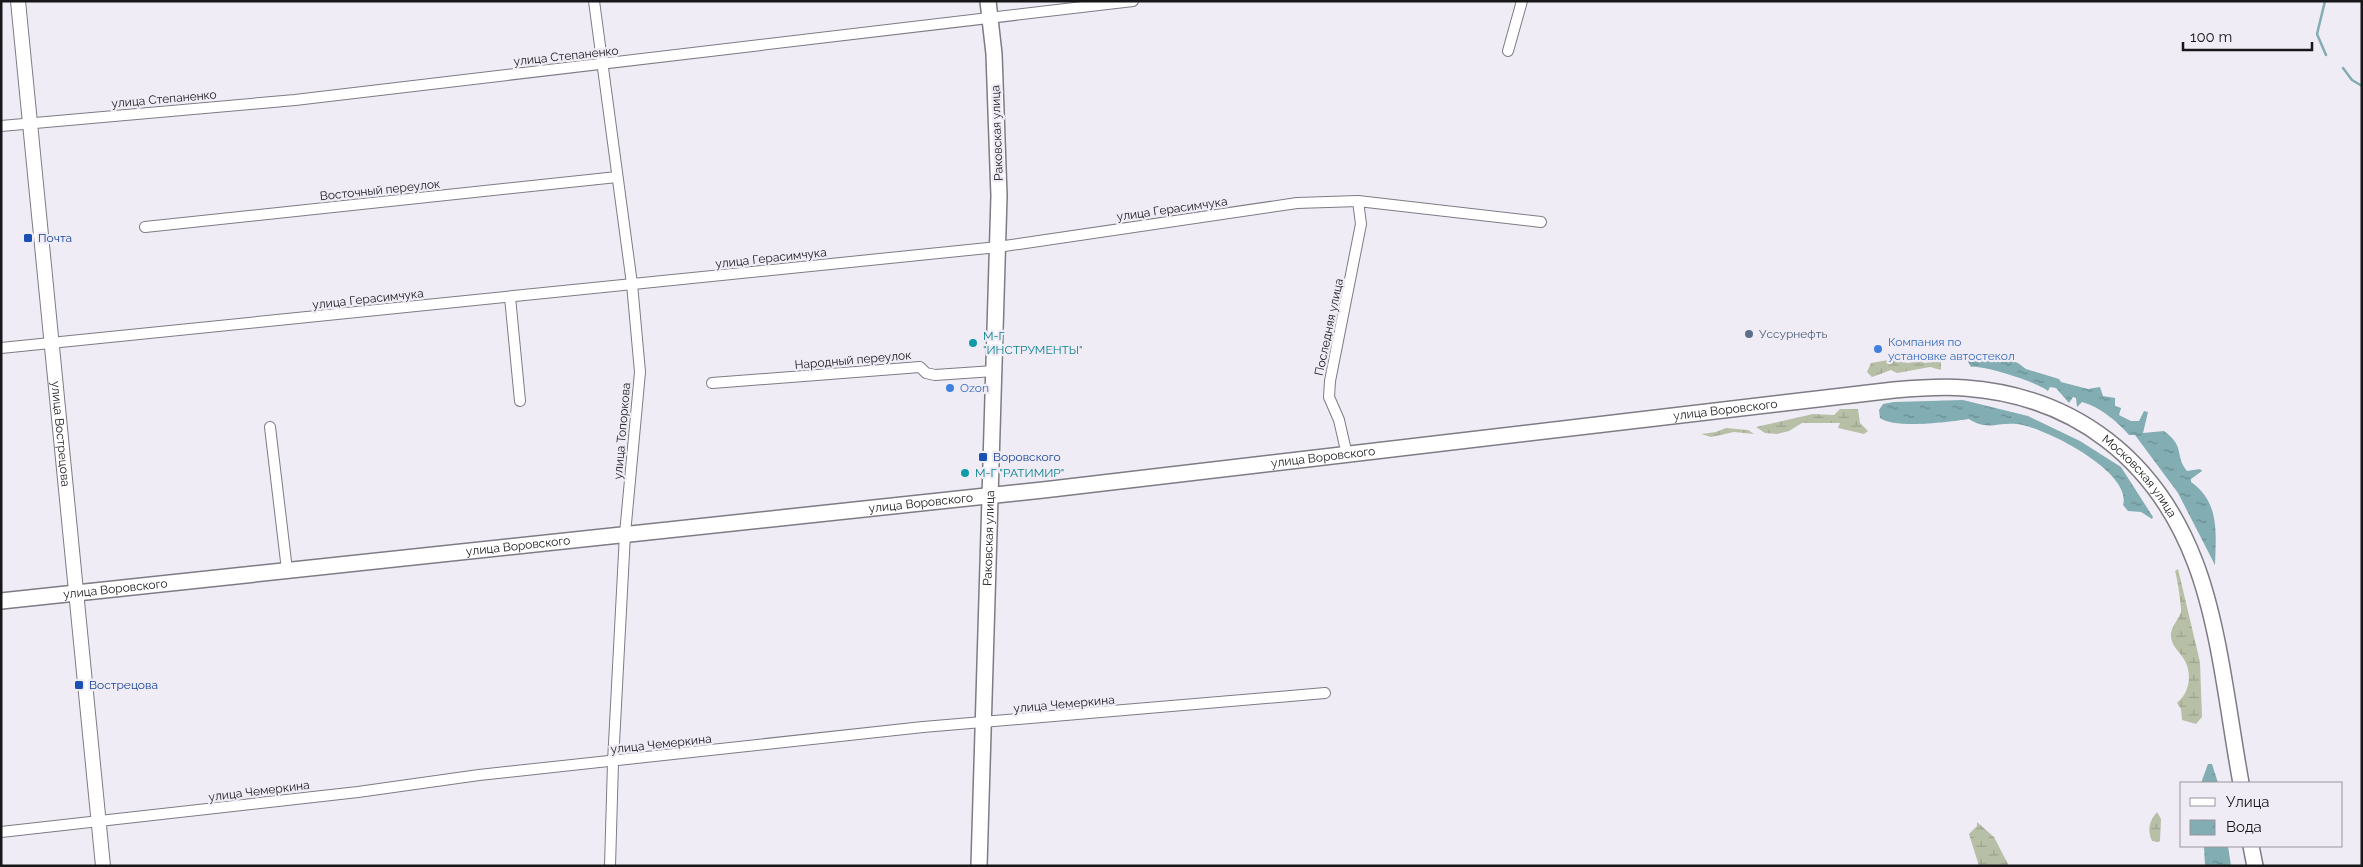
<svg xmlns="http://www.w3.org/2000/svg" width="2363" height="867" font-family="Raleway,sans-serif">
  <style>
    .wetland { fill: url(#wetland-marsh) }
    .water { fill: url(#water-ripples) }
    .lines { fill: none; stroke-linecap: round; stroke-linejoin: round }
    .stream { stroke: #82adb2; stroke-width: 2.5 }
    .street-casing { stroke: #7e7b84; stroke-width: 12 }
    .secondary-casing { stroke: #7e7b84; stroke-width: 16 }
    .primary-casing { stroke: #7e7b84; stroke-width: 18 }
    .street { stroke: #fff; stroke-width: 10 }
    .secondary { stroke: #fff; stroke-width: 14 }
    .primary { stroke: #fff; stroke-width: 15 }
    .transit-dot { fill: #1a4fb4; stroke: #efecf6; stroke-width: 2 }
    .service-dot { fill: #5c6f8a; stroke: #efecf6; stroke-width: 2 }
    .culture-dot { fill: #0f9aa8; stroke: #efecf6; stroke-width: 2 }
    .shop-dot { fill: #3f7fe0; stroke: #efecf6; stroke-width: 2 }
    .labels { text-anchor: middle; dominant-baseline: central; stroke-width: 4.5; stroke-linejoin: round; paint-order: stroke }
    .street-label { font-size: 12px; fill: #171619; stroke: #efecf6 }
    .transit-label { font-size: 12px; fill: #164399; stroke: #efecf6; text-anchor: start }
    .service-label { font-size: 12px; fill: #4e5e75; stroke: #efecf6; text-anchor: start }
    .culture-label { font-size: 12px; fill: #0d838f; stroke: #efecf6; text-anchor: start }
    .shop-label { font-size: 12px; fill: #366cbe; stroke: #efecf6; text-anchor: start }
  </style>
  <defs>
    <pattern id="wetland-marsh" width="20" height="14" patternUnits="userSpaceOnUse" patternTransform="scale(1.25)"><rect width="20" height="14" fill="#b7c0a6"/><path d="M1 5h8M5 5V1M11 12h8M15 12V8" fill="none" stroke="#9da48e"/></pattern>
    <pattern id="water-ripples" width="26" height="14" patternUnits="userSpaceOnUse" patternTransform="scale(1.25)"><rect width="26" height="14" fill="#82adb2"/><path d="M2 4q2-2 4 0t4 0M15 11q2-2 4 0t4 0" fill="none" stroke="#698c90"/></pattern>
  </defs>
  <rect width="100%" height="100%" fill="#efecf6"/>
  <!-- wetland -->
  <g class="wetland">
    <polygon points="1896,356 1901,362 1909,363 1921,359 1924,363 1931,362 1937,357 1941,359 1941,370 1930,367 1903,372 1897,373 1891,370 1872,377 1867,372 1871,363 1888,360"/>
    <polygon points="1840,409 1858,409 1860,423 1868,431 1864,434 1838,428 1840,423 1802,423 1789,431 1777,434 1765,433 1756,427 1813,414 1834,415"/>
    <polygon points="1726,428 1748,430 1754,434 1734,432 1711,437 1701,434 1716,432"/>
    <path d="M2178,569L2200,662L2202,717L2196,724L2182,720L2181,709L2177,703C2190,692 2192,675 2185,661C2181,653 2172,647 2171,637C2170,627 2178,621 2181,612C2182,609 2177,576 2175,571Z"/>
    <path d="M2157,812L2161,819L2160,841L2158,842L2152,841C2147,830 2149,821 2157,812Z"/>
    <polygon points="1977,822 1994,837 2009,866 1979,866 1969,834 1977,826"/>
  </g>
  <!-- water -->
  <g class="water">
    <path d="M1979,354L1982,357L1994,354L2018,363L2026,369L2059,379L2061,382L2088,389L2100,387L2103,396L2115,398V406L2121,408L2119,415L2131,421H2139L2144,411L2148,412L2143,433L2164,431C2186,447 2174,455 2187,471L2200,469L2202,471L2191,479V482C2220,502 2216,534 2215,565L2178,493L2135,435H2129C2117,421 2100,407 2082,402L2077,407L2076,398L2073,397L2069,403L2056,388L2050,387L2048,391C2039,383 1984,365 1971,367L1967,360L1972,355Z"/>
    <path d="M1963,400L2028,416L2080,441L2121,467L2153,517L2152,519L2141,512L2128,511L2123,505C2133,472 2044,427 2017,424C1997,422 1987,431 1969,419C1950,422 1894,429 1880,418L1879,410L1883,404L1894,402Z"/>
    <polygon points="2208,764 2212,764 2218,783 2201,783"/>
    <polygon points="2204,846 2228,846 2231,866 2205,866"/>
  </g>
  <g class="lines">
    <!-- stream -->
    <g class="stream">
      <polyline points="2325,1 2317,34 2326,55"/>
      <polyline points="2343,68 2352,80 2362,86"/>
    </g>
    <defs>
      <g id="street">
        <polyline points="594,1 632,284 640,372 625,534 613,762 610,866"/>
        <polyline points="1508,51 1522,1"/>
        <polyline points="1,126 295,100 1133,1"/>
        <polyline points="145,227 617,177"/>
        <polyline points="510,297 520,401"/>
        <polyline points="1,348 998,247 1297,203 1358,201 1541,222"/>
        <polyline points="712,383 920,367 926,373 935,375 994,371"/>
        <polyline points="270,427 287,570"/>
        <polyline points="1347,455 1339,420 1329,397 1330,381 1361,224 1358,201"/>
        <polyline points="1,832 358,792 479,775 923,727 1325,693"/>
      </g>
      <g id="secondary">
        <path id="s1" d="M18,1L103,866"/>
      </g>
      <g id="primary">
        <path id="s2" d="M1,601L1043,490L1894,390C1917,388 1941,386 1965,388C2075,396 2156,460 2195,562C2220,627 2228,713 2241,783"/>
        <polyline points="2251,846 2255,866"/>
        <path id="s3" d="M979,866L999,196L994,54L988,1"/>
      </g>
    </defs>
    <!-- street casing -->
    <use href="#street" class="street-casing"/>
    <!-- secondary casing -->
    <use href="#secondary" class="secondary-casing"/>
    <!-- primary casing -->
    <use href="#primary" class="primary-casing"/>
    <!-- street -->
    <use href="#street" class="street"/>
    <!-- secondary -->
    <use href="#secondary" class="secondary"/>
    <!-- primary -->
    <use href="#primary" class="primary"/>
  </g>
  <!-- markers -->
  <g class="transit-dot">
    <rect x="23" y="233" width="10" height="10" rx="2.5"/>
    <rect x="978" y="452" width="10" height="10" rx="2.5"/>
    <rect x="74" y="680" width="10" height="10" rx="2.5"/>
  </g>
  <circle class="service-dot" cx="1749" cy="334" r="5"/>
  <g class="culture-dot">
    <circle cx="973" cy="343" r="5"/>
    <circle cx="965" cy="473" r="5"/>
  </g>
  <g class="shop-dot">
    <circle cx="1878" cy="349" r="5"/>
    <circle cx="950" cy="388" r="5"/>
  </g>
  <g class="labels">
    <!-- street labels -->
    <g class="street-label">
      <text transform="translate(566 56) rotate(-6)">улица Степаненко</text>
      <text transform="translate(164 99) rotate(-5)">улица Степаненко</text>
      <text transform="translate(997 133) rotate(-92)">Раковская улица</text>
      <text transform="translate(380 190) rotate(-6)">Восточный переулок</text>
      <text transform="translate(1172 209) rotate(-8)">улица Герасимчука</text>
      <text transform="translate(771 258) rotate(-6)">улица Герасимчука</text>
      <text transform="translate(368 299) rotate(-6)">улица Герасимчука</text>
      <text transform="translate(1329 327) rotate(-78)">Последняя улица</text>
      <text transform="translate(853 360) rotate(-5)">Народный переулок</text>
      <text stroke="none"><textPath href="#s2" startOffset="1735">улица Воровского</textPath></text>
      <text transform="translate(622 431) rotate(-85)">улица Топоркова</text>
      <text stroke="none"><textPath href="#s1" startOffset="435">улица Вострецова</textPath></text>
      <text stroke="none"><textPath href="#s2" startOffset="1330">улица Воровского</textPath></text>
      <text stroke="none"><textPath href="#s2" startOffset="2178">Московская улица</textPath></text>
      <text stroke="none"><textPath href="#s2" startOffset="925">улица Воровского</textPath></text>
      <text stroke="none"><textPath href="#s3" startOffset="328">Раковская улица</textPath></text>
      <text stroke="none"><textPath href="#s2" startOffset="520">улица Воровского</textPath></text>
      <text stroke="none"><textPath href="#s2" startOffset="115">улица Воровского</textPath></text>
      <text transform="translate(1064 704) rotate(-5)">улица Чемеркина</text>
      <text transform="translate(661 744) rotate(-6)">улица Чемеркина</text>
      <text transform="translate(259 791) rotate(-7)">улица Чемеркина</text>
    </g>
    <!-- transit labels -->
    <g class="transit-label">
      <text x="38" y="238">Почта</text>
      <text x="993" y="457">Воровского</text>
      <text x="89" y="685">Вострецова</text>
    </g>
    <!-- service labels -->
    <g class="service-label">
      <text x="1759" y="334">Уссурнефть</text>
    </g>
    <!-- culture labels -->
    <g class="culture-label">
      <text x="983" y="336">М-Г<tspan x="983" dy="14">"ИНСТРУМЕНТЫ"</tspan></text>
      <text x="975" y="473">М-Г "РАТИМИР"</text>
    </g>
    <!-- shop labels -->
    <g class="shop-label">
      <text x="1888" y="342">Компания по<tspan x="1888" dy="14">установке автостекол</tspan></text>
      <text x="960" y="388">Ozon</text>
    </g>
  </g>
  <!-- border -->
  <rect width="2363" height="867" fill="none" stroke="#171619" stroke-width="5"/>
  <!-- legend -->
  <rect x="2180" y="782" width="162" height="65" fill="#efecf6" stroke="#99969e"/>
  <rect x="2190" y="798" width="25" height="8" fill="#ffffff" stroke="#99969e"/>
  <text x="2226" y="807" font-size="15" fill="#171619">Улица</text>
  <rect x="2190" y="820" width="25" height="15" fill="url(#water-ripples)" stroke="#99969e"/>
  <text x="2226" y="832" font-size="15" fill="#171619">Вода</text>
  <!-- scale -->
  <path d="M2183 42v8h129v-8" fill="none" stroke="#171619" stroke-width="2.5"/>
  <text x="2190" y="42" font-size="15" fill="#171619" stroke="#efecf6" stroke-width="4" paint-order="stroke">100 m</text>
</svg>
